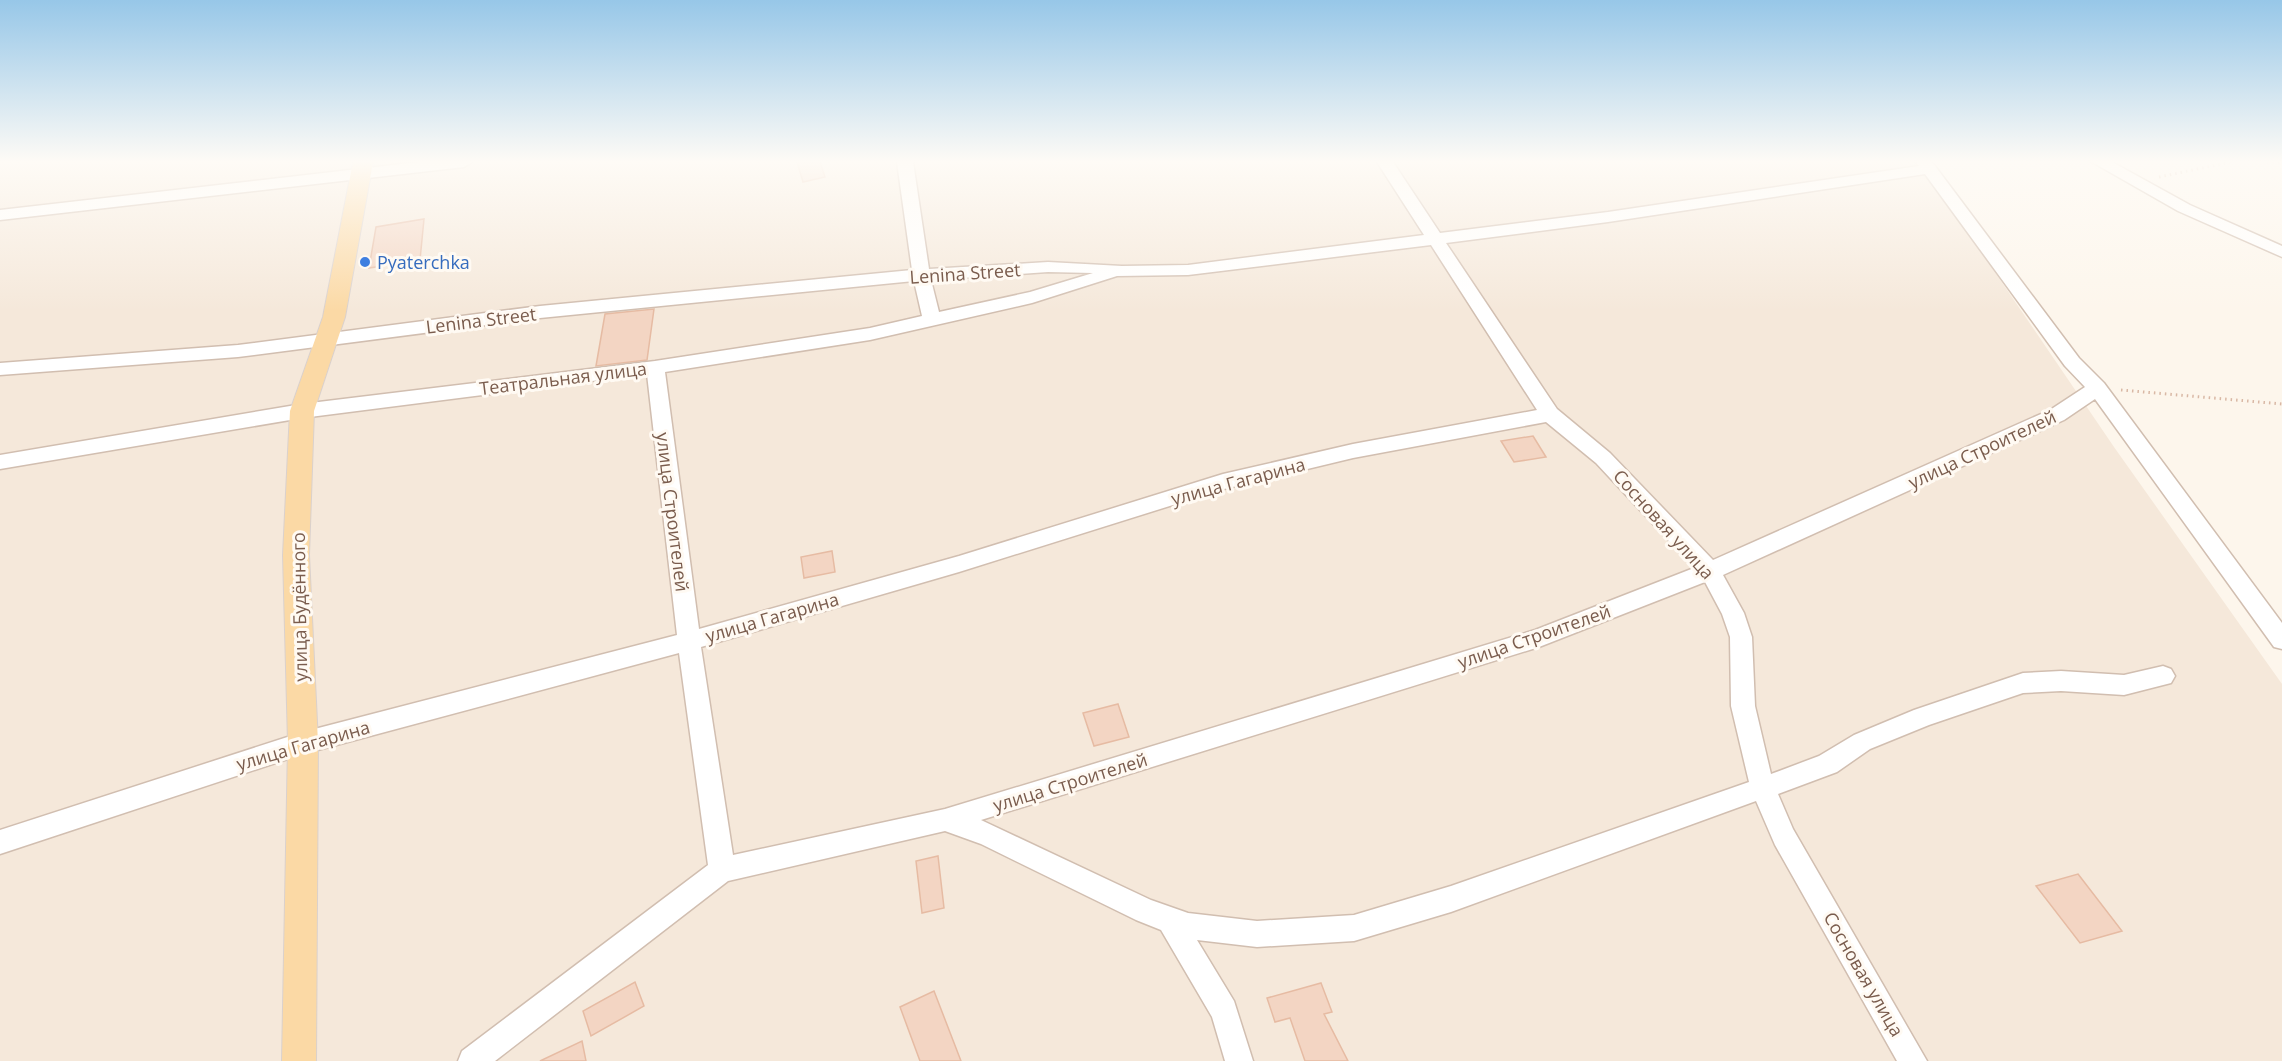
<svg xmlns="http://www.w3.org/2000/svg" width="2282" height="1061" font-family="'Open Sans',sans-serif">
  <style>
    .residential { fill: #f5e8da }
    .building { fill: #f3d5c3; stroke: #e6bba3; stroke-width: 1.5 }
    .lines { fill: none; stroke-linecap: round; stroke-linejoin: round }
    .minor-casing { stroke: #d1beb0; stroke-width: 3 }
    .major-casing { stroke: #dad1cd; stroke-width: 2 }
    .path { stroke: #d9b8a5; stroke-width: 3; stroke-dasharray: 1.5 4; stroke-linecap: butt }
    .minor { fill: #fff; fill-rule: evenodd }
    .major { fill: #fbd9a5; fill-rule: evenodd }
    .shop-dot { fill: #3f7fe0; stroke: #fffaf3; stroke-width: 2 }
    .labels { text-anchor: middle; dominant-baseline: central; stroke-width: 6; stroke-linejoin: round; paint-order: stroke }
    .shop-label { font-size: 18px; fill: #366cbe; stroke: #fffaf3; text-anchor: start }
    .street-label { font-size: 18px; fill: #7a5c4d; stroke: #fffaf3 }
  </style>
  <rect width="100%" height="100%" fill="#fdf6ec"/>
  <!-- residential -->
  <polygon class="residential" points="0,162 1920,162 2114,447 2282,684 2282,1061 0,1061"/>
  <!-- building -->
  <g class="building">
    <polygon points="797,162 820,162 825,177 803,182"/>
    <polygon points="424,219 420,260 369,268 376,227"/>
    <polygon points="654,309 647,360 596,366 605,314"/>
    <polygon points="1533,436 1546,457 1514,462 1501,441"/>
    <polygon points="832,551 835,572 804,578 801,557"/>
    <polygon points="1118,704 1129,737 1094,746 1083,713"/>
    <polygon points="938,856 944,908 922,913 916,861"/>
    <polygon points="2078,874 2122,931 2080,943 2036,886"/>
    <polygon points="635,982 644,1006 591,1036 583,1011"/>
    <polygon points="1321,983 1332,1012 1324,1014 1348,1061 1305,1061 1290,1018 1275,1022 1267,998"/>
    <polygon points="934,991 961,1061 920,1061 900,1007"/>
    <polygon points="582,1041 586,1061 540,1061"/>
  </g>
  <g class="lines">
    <defs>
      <g id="minor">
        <polygon points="419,162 472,162 464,167 0,220 0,210"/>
        <path d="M897,162H913L929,269L1048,262L1122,266L1188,265L1424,235L1377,162H1393L1440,233L1608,212L1919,166L1916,162H1932L2079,358L2104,383L2282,623V649L2274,647L2095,399L2064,420L1723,575L1744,613L1752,637L1755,706L1771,774L1819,756L1854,735L1914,710L2023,673L2061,671L2124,675L2163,666L2171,669L2175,676L2171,683L2124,695L2061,691L2023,693L1929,725L1870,749L1837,772L1778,794L1793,829L1927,1061H1897L1775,845L1756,801L1451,912L1354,941L1257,947L1197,940L1234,1001L1253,1061H1225L1212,1017L1161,930L1136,920L981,844L945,831L728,881L495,1061H458L462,1051L708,865L679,653L303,754L0,854V830L303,732L677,635L647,374L302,418L0,469V455L302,404L655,361L870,328L922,316L914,281L540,318L238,357L0,375V363L238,345L540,306L912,270ZM1925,174L2065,366L2085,387L2050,410L1713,560L1610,453L1557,409L1446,243L1608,222ZM1431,245L1537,410L1353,444L1223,474L959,556L699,629L665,372L870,340L1032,303L1117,276L1188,275ZM1048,272L1093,273L1030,292L939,312L931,280ZM1546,422L1596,463L1694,568L1535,630L945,809L733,855L701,647L959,572L1224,489L1353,458ZM1705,582L1722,614L1730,637L1731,706L1749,782L1451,886L1354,915L1257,921L1188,913L1151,900L981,820L1539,647Z"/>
        <polygon points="2092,162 2112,162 2190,205 2282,246 2282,257 2178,211"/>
      </g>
      <polygon id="major" points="353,162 373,162 345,317 314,411 309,555 318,743 316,1061 282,1061 288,743 283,555 290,411 323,317"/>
    </defs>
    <!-- minor casing -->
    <use href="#minor" class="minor-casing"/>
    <!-- major casing -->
    <use href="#major" class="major-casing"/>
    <!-- path -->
    <g class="path">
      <polyline points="2267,162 2282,163"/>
      <polyline points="2159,177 2231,162"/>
      <polyline points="2121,390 2282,404"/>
    </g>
    <!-- minor -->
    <use href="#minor" class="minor"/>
    <!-- major -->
    <use href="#major" class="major"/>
  </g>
  <!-- sky -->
  <linearGradient id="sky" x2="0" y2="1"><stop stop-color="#97c7e8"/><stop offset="0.52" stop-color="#fefbf6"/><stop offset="1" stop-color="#fefbf6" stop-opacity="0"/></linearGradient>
  <rect width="2282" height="311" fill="url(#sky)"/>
  <!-- markers -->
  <circle class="shop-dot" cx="365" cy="262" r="6"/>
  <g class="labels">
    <!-- shop labels -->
    <g class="shop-label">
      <text x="377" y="262">Pyaterchka</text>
    </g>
    <!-- street labels -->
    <g class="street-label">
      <text transform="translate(965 273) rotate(-4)">Lenina Street</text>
      <text transform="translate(481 320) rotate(-7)">Lenina Street</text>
      <text transform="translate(563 378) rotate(-7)">Театральная улица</text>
      <text transform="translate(1982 449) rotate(-25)">улица Строителей</text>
      <text transform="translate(1238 481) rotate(-15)">улица Гагарина</text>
      <text transform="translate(673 512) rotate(83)">улица Строителей</text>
      <text transform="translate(1664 524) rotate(48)">Сосновая улица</text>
      <text transform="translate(299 607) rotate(-91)">улица Будённого</text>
      <text transform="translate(772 617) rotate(-16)">улица Гагарина</text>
      <text transform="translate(1534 636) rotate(-19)">улица Строителей</text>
      <text transform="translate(303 745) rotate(-16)">улица Гагарина</text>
      <text transform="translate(1070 782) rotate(-17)">улица Строителей</text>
      <text transform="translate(1864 974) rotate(60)">Сосновая улица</text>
    </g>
  </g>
</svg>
